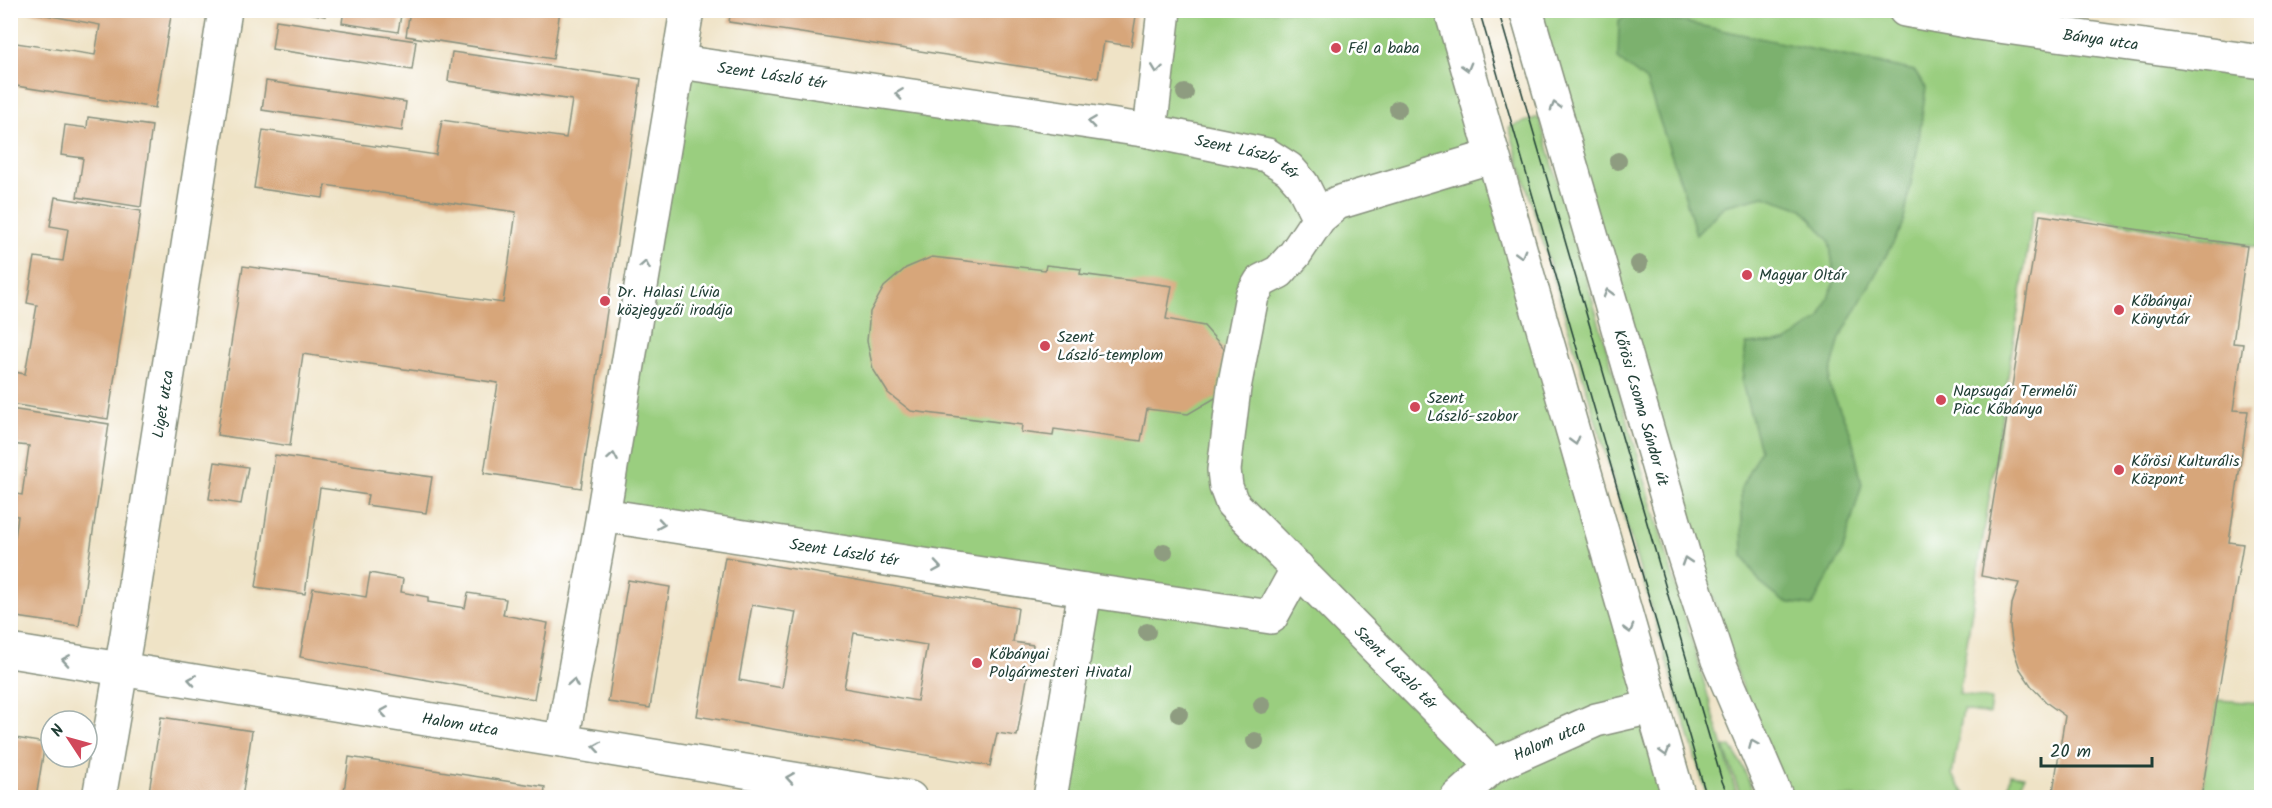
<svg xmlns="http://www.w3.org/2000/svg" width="2272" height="808" font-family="Kalam,sans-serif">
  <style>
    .green { fill: #9ace7f; stroke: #5c865a; stroke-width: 1.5 }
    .forest { fill: #7bb16e; stroke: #4d7751; stroke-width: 1.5 }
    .building { fill: #d7a67a; fill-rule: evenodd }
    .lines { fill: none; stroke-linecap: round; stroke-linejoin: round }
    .minor-casing { stroke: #87907d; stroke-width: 36 }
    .primary-casing { stroke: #87907d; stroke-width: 36 }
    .minor { stroke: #fff; stroke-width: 33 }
    .primary { stroke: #fff; stroke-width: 33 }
    .tram { stroke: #1f3d34; stroke-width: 1.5 }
    .tree { fill: #8e9c80 }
    .oneway { stroke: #8f9e9a }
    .poi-dot { fill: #d1495b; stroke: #fff; stroke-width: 2 }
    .labels { text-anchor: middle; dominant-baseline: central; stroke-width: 5; stroke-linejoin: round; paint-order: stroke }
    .street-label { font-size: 16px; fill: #1f3d34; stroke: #fff }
    .poi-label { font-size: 16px; fill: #1f3d34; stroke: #fff; text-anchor: start }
  </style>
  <rect width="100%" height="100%" fill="#fff"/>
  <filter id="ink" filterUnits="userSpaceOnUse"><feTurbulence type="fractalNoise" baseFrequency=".0167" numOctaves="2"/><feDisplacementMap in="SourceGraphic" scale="12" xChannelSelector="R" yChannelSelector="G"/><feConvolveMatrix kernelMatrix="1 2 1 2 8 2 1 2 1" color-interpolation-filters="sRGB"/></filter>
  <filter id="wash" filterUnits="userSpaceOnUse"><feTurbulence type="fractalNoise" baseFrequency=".008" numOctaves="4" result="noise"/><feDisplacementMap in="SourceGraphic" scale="24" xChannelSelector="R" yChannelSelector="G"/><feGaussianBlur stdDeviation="1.35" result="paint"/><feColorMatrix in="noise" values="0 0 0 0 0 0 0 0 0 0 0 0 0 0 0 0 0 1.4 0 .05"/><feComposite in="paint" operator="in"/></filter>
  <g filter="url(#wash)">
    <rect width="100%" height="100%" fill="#efe3c6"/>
    <!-- green -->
    <g class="green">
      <polygon points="1164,11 1451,11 1679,797 1050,797 1085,590 603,515 680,62 1149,131"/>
      <polygon points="1526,11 1905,11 2261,62 2261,248 2034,208 1959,694 1991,700 1989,714 1963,710 1952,775 1967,797 1777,797"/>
      <polygon points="1539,117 1736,792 1720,797 1707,797 1509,127"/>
      <polygon points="2217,700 2261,703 2261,797 2201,798"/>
      <path d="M1730,746C1742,761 1748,780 1755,797H1741L1724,747Z"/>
      <polygon points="2011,774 2024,776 2019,797 2006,797"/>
    </g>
    <!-- forest -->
    <polygon class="forest" points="1639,10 1654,11 1669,19 1915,71 1926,88 1918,146 1903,225 1840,338 1828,383 1851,434 1862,484 1842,553 1812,606 1784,602 1760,583 1743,556 1741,488 1760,450 1742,383 1746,344 1786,342 1820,318 1835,280 1829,240 1802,209 1764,196 1724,206 1696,235 1683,189 1646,81 1618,59 1619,20"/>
    <g id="blocks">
      <!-- building -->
      <g class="building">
        <polygon points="19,10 172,10 155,108 10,85 10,42 95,55 100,25"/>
        <polygon points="294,10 326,10 325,16"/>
        <polygon points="344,10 402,10 398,32 342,23"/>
        <polygon points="410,10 560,10 553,59 406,36"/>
        <polygon points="731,10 1137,10 1131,46 1104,42 1098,78 729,22"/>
        <polygon points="276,20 416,41 412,70 272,49"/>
        <polygon points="452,52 641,79 581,488 484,473 498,383 303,354 290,446 217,435 243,266 503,303 516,212 325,185 323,198 254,188 263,130 436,155 442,120 566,138 572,100 448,81"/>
        <polygon points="266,81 406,102 402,131 262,110"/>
        <polygon points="88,117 152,126 141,207 77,197 83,158 61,155 65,125 87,128"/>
        <polygon points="55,197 141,211 108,419 10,404 10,371 25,374 37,305 27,303 35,257 63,261 68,229 50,226"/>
        <polygon points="2040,215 2247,246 2233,343 2243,344 2233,410 2248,411 2229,542 2243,544 2201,798 2052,798 2065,716 2047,703 2032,687 2020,669 2013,648 2010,626 2012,604 2019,583 1981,576"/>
        <polygon points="932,257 1045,270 1046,265 1081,269 1080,274 1172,286 1166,319 1204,326 1225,350 1217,397 1188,414 1147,409 1141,441 1054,429 1053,436 1021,432 1022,425 911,411 888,393 873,369 867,341 870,312 884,287 906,268"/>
        <polygon points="10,409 109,424 79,626 10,616 10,536 15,537 18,516 10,515 10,493 22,495 29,446 10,444"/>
        <polygon points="275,455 432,477 426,513 366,505 368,495 320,488 305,594 256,587"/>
        <polygon points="215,462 248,467 241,504 209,499"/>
        <path d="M725,557L1018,608L1013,642L1033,645L1017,736L997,733L990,766L697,716ZM752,605L796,612L782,688L739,680ZM854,633L927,645L917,701L844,688Z"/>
        <polygon points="370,573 403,579 401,592 428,597 428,602 465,608 468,593 506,599 503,615 548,623 534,699 300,657 313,588 366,597"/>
        <polygon points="628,580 670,587 650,708 608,702"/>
        <polygon points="161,717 252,731 242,798 148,798"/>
        <polygon points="10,737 45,743 36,798 10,798"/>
        <polygon points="349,757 545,787 544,798 343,798"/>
      </g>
    </g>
  </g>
  <g filter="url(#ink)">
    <use href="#blocks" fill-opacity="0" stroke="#87907d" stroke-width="1.5"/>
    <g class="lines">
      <defs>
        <g id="minor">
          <path id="s1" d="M1905,10L1977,23L2262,62"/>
          <path id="s2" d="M680,62L1150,131L1267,155L1289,169L1302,184L1319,218"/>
          <polyline points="1150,131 1164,10"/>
          <path id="s3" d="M1493,156L1337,203L1319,218L1295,254L1279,272L1261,281L1252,296L1234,388L1224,470L1226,487L1232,503L1493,766"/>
          <path id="s4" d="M603,515L1085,590L1271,617L1298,568"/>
          <path id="s5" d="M10,651L910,798"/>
          <polyline points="562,741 603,515 687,10"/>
          <path id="s6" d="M99,798L127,635L225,10"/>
          <polyline points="1050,798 1085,590"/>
          <path id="s7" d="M1457,798L1493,766L1596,720L1652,707"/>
        </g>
        <g id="primary">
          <polyline points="1451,10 1679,798"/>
          <path id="s8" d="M1526,10L1684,556L1718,660L1777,798"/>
        </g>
      </defs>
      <!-- minor casing -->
      <use href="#minor" class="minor-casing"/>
      <!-- primary casing -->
      <use href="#primary" class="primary-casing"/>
      <!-- minor -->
      <use href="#minor" class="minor"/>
      <!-- primary -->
      <use href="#primary" class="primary"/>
      <!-- tram -->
      <g class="tram">
        <polyline points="1479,10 1707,798"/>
        <polyline points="1498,10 1722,781 1729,798"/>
      </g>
    </g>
    <!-- trees -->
    <g class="tree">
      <circle cx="1185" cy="93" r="9"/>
      <circle cx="1398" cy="109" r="9"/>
      <circle cx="1618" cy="161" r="9"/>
      <circle cx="1639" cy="264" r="9"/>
      <circle cx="1164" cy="552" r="9"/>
      <circle cx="1147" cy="632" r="9"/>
      <circle cx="1262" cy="705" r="9"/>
      <circle cx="1179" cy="714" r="9"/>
      <circle cx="1255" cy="741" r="9"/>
    </g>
    <!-- one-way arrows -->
    <defs><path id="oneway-chevron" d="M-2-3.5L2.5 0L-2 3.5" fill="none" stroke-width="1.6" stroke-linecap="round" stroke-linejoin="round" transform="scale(1.5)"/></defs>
    <g class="oneway">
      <use href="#oneway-chevron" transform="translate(1467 67) rotate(74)"/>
      <use href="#oneway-chevron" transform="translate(1157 69) rotate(97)"/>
      <use href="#oneway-chevron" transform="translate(899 94) rotate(-172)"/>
      <use href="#oneway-chevron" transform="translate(1555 106) rotate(-106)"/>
      <use href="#oneway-chevron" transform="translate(1092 122) rotate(-172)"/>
      <use href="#oneway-chevron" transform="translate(1521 254) rotate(74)"/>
      <use href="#oneway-chevron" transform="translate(645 265) rotate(-80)"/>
      <use href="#oneway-chevron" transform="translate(1608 293) rotate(-106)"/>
      <use href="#oneway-chevron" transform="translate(1575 441) rotate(74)"/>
      <use href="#oneway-chevron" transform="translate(613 457) rotate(-80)"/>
      <use href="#oneway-chevron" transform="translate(661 524) rotate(9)"/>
      <use href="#oneway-chevron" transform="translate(1686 561) rotate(-108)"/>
      <use href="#oneway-chevron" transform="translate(937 567) rotate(9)"/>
      <use href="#oneway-chevron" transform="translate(1629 629) rotate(74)"/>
      <use href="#oneway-chevron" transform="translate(66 660) rotate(-171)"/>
      <use href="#oneway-chevron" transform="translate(192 680) rotate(-171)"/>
      <use href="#oneway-chevron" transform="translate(573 683) rotate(-80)"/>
      <use href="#oneway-chevron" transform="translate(384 712) rotate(-171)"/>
      <use href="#oneway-chevron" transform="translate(1753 744) rotate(-113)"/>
      <use href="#oneway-chevron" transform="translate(597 747) rotate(-171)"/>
      <use href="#oneway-chevron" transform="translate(1665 752) rotate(74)"/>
      <use href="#oneway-chevron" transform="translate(790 778) rotate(-171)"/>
    </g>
  </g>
  <!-- markers -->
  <g class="poi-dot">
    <circle cx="1336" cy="48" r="6"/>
    <circle cx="1747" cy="275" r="6"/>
    <circle cx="605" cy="301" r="6"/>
    <circle cx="2119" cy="310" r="6"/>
    <circle cx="1045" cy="346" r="6"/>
    <circle cx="1941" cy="400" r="6"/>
    <circle cx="1415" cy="407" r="6"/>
    <circle cx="2119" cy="470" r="6"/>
    <circle cx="977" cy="663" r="6"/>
  </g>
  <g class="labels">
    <!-- street labels -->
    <g class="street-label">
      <text stroke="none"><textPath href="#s1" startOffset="198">Bánya utca</textPath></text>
      <text stroke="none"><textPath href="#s2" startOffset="93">Szent László tér</textPath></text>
      <text stroke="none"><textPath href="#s2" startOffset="576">Szent László tér</textPath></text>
      <text stroke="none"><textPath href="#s6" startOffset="399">Liget utca</textPath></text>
      <text stroke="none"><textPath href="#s8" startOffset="414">Kőrösi Csoma Sándor út</textPath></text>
      <text stroke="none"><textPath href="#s4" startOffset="244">Szent László tér</textPath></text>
      <text stroke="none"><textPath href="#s3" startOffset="734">Szent László tér</textPath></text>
      <text stroke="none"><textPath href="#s5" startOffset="456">Halom utca</textPath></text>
      <text stroke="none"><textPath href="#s7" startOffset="110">Halom utca</textPath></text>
    </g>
    <!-- poi labels -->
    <g class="poi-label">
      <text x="1348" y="48">Fél a baba</text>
      <text x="1759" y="275">Magyar Oltár</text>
      <text x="617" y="292">Dr. Halasi Lívia<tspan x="617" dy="18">közjegyzői irodája</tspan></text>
      <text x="2131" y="301">Kőbányai<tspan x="2131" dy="18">Könyvtár</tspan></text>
      <text x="1057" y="337">Szent<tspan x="1057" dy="18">László-templom</tspan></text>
      <text x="1953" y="391">Napsugár Termelői<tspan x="1953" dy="18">Piac Kőbánya</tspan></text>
      <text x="1427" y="398">Szent<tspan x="1427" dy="18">László-szobor</tspan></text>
      <text x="2131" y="461">Kőrösi Kulturális<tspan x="2131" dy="18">Központ</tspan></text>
      <text x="989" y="654">Kőbányai<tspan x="989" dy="18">Polgármesteri Hivatal</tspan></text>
    </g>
  </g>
  <!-- margin -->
  <rect width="2272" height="808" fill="none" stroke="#fff" stroke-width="36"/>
  <!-- north arrow -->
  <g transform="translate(69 739) rotate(306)"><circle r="28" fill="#ffffff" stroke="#a5b1ae" stroke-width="1.5"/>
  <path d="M0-4.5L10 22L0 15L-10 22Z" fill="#d1495b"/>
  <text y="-9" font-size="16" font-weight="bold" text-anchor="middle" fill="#1f3d34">N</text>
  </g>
  <!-- scale -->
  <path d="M2041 757v9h111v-9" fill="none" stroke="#1f3d34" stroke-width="3"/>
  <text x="2050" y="757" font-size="18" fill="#1f3d34" stroke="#ffffff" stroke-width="4.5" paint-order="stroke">20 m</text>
</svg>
